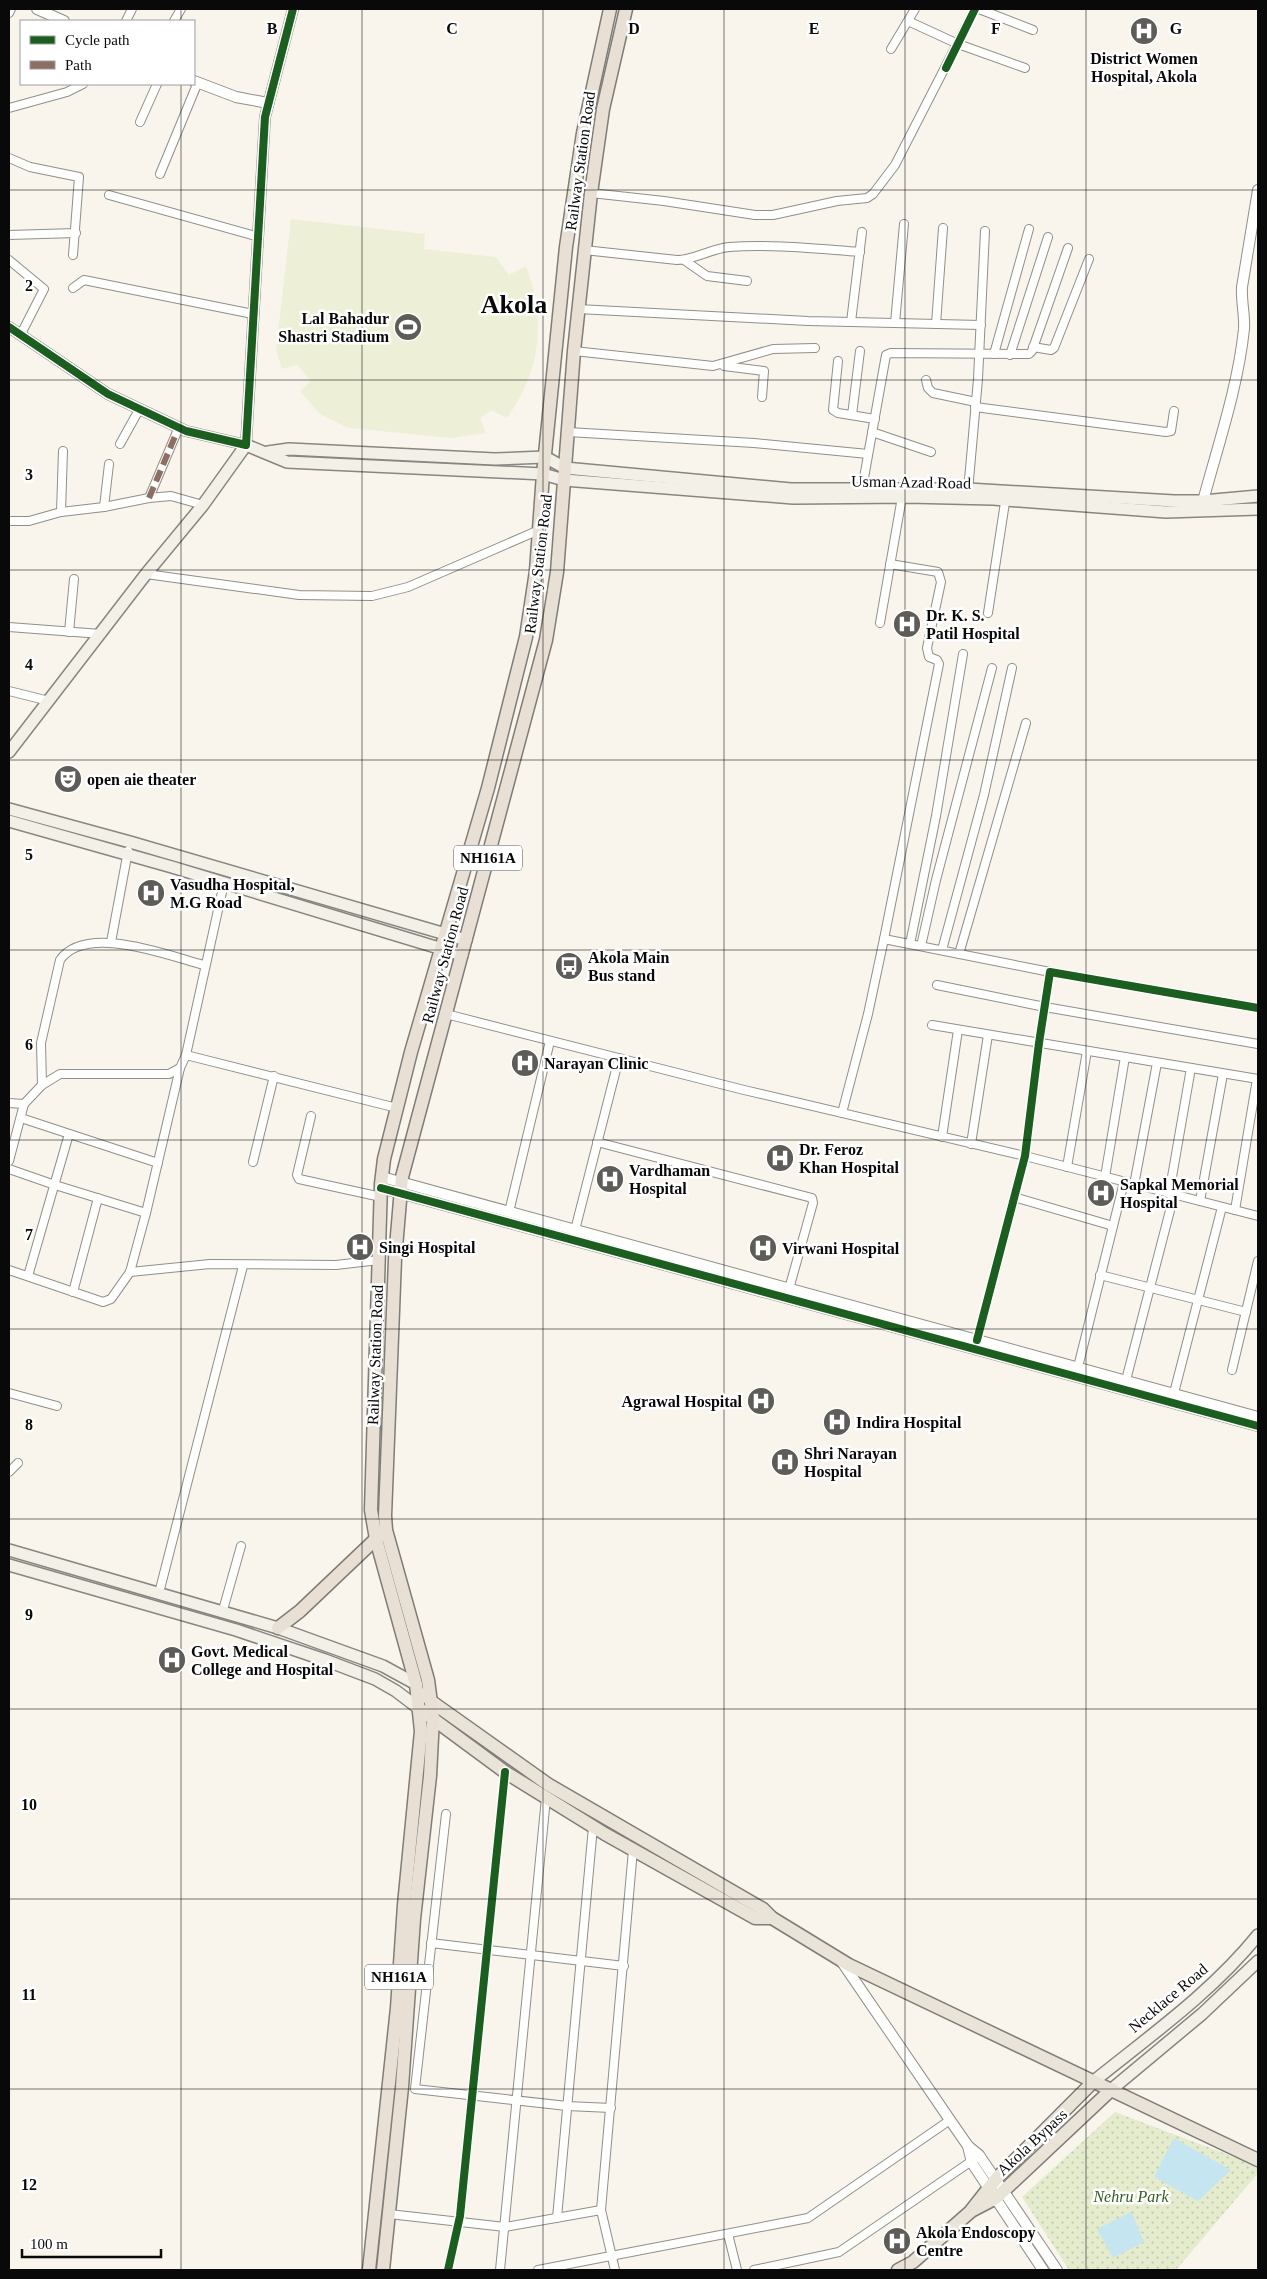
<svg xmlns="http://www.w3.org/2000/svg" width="1267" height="2279" font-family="Georgia,serif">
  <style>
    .grass { fill: url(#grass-dots) }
    .pitch { fill: #edf0d7 }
    .water { fill: #c5e6f0 }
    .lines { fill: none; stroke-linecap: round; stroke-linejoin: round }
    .minor-casing { stroke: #918f8b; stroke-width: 10 }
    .tertiary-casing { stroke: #918f8b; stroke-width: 12 }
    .secondary-casing { stroke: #888682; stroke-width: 14 }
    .primary-casing { stroke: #7e7d78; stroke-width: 15 }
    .trunk-casing { stroke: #7e7d78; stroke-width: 15 }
    .minor { stroke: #fefefc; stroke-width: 8 }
    .tertiary { stroke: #fefefc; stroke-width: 10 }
    .secondary { stroke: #f3f1e7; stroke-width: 11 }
    .primary { stroke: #eae3d7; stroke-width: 12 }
    .trunk { stroke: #e8e0d5; stroke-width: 12 }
    .quiet { stroke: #8d6e63; stroke-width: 6; stroke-dasharray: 12 6; stroke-linecap: butt }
    .cycleway-casing { stroke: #fff; stroke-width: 11 }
    .cycleway { stroke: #1b5e20; stroke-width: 8 }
    .grid { fill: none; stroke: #090909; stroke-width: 1; stroke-opacity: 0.55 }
    .labels { text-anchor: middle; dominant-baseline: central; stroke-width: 5; stroke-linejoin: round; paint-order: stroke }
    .shield { fill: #fff; stroke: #535353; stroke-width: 1 }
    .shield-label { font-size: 15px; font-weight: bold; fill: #090909 }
    .poi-label { font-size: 16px; font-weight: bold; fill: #090909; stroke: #fff; text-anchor: start }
    .street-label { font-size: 16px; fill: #090909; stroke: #fff }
    .park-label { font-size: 16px; font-style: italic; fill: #325c1f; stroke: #fff }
    .town-label { font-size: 26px; font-weight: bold; fill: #090909; stroke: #fff }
    .grid-label { font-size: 16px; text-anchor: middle; font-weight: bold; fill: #090909; stroke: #fff; stroke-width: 5; stroke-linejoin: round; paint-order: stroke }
  </style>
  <defs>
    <pattern id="grass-dots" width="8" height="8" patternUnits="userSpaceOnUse" patternTransform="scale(1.25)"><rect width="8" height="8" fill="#e4eccd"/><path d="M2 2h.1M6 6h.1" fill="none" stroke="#c2c9af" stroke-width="1.8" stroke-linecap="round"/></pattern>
  </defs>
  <rect width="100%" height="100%" fill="#f9f5ec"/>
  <!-- grass -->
  <polygon class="grass" points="1115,2112 1258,2166 1258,2173 1176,2270 1069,2270 1022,2197"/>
  <!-- pitch -->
  <path class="pitch" d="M291,219L425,234L424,249L496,257L509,275L526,266C547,322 541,370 507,418L491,410L480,418L486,433L451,438L348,428L320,414L300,391L311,381L297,365L282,369L276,350Z"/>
  <!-- water -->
  <g class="water">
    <polygon points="1174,2138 1231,2170 1198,2201 1154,2177"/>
    <polygon points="1131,2212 1144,2242 1113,2258 1097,2229"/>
  </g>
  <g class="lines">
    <defs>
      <g id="minor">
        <polyline points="979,9 1033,30"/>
        <polyline points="9,13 11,9"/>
        <polyline points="126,21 132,9"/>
        <polyline points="174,21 181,9"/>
        <polyline points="908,21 958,44 1025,68"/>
        <polyline points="891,49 915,9"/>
        <polyline points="9,108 67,92 83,84"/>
        <polyline points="140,122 157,84"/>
        <polyline points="9,158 30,167 79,177 73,255"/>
        <polyline points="160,174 198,82"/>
        <polyline points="591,193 664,201 755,215 773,215 837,201 867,198 873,194 895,165 975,9"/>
        <polyline points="109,195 259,237"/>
        <polyline points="9,235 76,233"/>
        <path d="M584,250L677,260C694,260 710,249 729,247C773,244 817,249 860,252"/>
        <polyline points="9,260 44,289 21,334"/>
        <polyline points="684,260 707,276 747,281"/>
        <polyline points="73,288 84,280 253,314"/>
        <polyline points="578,309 808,321 981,325"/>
        <polyline points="851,322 862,232"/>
        <polyline points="895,323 904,224"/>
        <polyline points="936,324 943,228"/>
        <polyline points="1033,347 1051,350 1054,348 1089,259"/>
        <polyline points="574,351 713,366 773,349 815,348"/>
        <polyline points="994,354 1029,229"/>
        <polyline points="1010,355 1048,237"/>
        <polyline points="838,361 833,410 838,413 875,419"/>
        <polyline points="724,366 764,371 762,397"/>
        <polyline points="926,380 928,388 933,393 976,402"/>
        <polyline points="975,407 1166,432 1171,431 1174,411"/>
        <polyline points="852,415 860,351"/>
        <polyline points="568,432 754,443 868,454"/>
        <polyline points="872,432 931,452"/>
        <polyline points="120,444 140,408"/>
        <polyline points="862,489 886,355 891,353 1029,354 1032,351 1068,248"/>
        <polyline points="968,491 978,379 985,231"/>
        <polyline points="149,498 179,427"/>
        <polyline points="104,507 109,464"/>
        <polyline points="61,512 63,451"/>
        <polyline points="9,521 29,521 61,512 104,507 149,498 171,496 203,505"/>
        <polyline points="146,574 299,595 372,596 408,587 539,530"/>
        <polyline points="988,613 1006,496"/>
        <polyline points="880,623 902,497"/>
        <polyline points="9,627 101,634"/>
        <polyline points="69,632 74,579"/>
        <polyline points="9,691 49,701"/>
        <polyline points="884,939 939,664 937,660 929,657 927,648 941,582 938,572 890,564"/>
        <polyline points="111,942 128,851"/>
        <polyline points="910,944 936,816 963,654"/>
        <polyline points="921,946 936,880 992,668"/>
        <polyline points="942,950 984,795 1012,668"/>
        <polyline points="959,954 1026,723"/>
        <polyline points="937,985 1045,1007 1258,1044"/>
        <polyline points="446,1014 744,1090 1025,1156 1258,1216"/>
        <polyline points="932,1025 1258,1079"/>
        <polyline points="186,1055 397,1108"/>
        <path d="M42,1085L41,1043L60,960C86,923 169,956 204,965"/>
        <polyline points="9,1103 24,1104 42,1085 60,1074 169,1074 180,1068 186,1055 224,883"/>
        <polyline points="842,1113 868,1014 884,939 1050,972"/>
        <polyline points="311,1116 297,1175 299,1179 381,1197"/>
        <polyline points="21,1118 158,1163"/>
        <polyline points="942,1137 958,1030"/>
        <polyline points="597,1142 812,1198 813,1203 789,1289"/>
        <polyline points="971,1144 988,1035"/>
        <polyline points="9,1161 24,1104"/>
        <polyline points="253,1162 274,1076"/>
        <polyline points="1067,1167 1087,1051"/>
        <polyline points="9,1169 55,1185 146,1213"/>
        <polyline points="1105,1177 1125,1057"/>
        <polyline points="1134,1185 1157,1063"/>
        <polyline points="1169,1194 1191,1068"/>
        <polyline points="1014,1197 1113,1226"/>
        <polyline points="1200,1201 1223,1074"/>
        <polyline points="1235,1210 1257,1079"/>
        <polyline points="509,1212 550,1041"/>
        <polyline points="575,1230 619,1058"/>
        <polyline points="9,1270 103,1302 111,1299 130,1272 146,1213 180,1068"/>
        <polyline points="130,1272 210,1264 336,1265 379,1260"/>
        <polyline points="1100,1275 1246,1312"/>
        <polyline points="28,1276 69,1134"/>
        <polyline points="73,1292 98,1198"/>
        <polyline points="977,1340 1025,1156 1039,1043 1050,972 1258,1008"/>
        <polyline points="1078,1367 1124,1182"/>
        <polyline points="1232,1370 1258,1261"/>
        <polyline points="1125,1384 1174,1195"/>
        <polyline points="9,1393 57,1406"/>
        <polyline points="1174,1393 1222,1207"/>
        <polyline points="9,1472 18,1463"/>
        <polyline points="159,1593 243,1266"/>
        <polyline points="223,1610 241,1546"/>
        <polyline points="446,1814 415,2089 567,2106 611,2108"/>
        <polyline points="431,1943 624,1966"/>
        <polyline points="389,2214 505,2227 601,2210"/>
        <polyline points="557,2218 593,1827"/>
        <polyline points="728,2234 737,2270"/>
        <polyline points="448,2270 460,2216 505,1772"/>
        <polyline points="500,2270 546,1798"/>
        <polyline points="538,2270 808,2218 950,2120"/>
        <polyline points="615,2270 601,2210 633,1850"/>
        <polyline points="754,2270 839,2252 976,2158"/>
      </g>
      <g id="tertiary">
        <polyline points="37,9 64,21"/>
        <polyline points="194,81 236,97 268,103"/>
        <polyline points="9,327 108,394 186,431 246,445 265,117 293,9"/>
        <path d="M1203,501C1218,445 1238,387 1244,329C1245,315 1241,301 1242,287L1258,190"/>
        <polyline points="382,1177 1258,1417"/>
        <polyline points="381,1188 1258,1426"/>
        <polyline points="842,1962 950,2120 968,2146 979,2155 1057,2270"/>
        <polyline points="968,2146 972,2163 1043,2270"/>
      </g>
      <g id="secondary">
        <polyline points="268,452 289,449 495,459 545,457 565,468 791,489 968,489 1174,501 1203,501 1258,496"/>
        <polyline points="9,752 146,574 203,505 246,445 287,462 543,474 564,480 793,498 908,497 993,499 1166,512 1258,509"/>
        <polyline points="9,809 130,842 466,940"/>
        <polyline points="9,821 172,867 462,955"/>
        <polyline points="9,1550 278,1628 383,1666 416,1684"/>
        <polyline points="9,1565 236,1630 325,1660 375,1679 396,1691 421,1710"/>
        <path d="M1094,2081C1151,2035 1212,1992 1258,1935"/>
        <polyline points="1112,2089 1202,2014 1258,1961"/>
      </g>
      <g id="primary">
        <polyline points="425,1694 432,1702 549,1785 763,1909 772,1918 849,1965 1258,2160"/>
        <polyline points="421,1710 505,1772 605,1834 755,1918 772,1918"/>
        <polyline points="973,2210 996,2198 1112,2089"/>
        <polyline points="898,2270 913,2262 970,2212 996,2179 1094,2081"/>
      </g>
      <g id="trunk">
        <polyline points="278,1628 300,1611 380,1535"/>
        <polyline points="369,2270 397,2008 404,1905 421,1731 416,1684 376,1539 371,1510 381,1184 384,1159 411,1052 488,788 526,637 536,571 543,474 566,247 583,133 610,9"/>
        <polyline points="383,2270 402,2087 414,1919 430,1776 433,1718 428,1680 386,1530 385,1516 395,1259 402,1177 546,640 557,572 574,351 591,193 603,109 626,9"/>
      </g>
    </defs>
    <!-- minor casing -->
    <use href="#minor" class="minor-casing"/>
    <!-- tertiary casing -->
    <use href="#tertiary" class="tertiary-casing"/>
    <!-- secondary casing -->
    <use href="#secondary" class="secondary-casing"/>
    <!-- primary casing -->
    <use href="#primary" class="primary-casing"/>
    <!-- trunk casing -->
    <use href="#trunk" class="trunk-casing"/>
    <!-- minor -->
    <use href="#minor" class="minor"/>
    <!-- tertiary -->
    <use href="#tertiary" class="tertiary"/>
    <!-- secondary -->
    <use href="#secondary" class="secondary"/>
    <!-- primary -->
    <use href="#primary" class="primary"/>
    <!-- trunk -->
    <use href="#trunk" class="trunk"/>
    <!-- quiet -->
    <polyline class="quiet" points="149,498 179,427"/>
    <defs>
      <g id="cycleway">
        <polyline points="946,68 975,9"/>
        <polyline points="9,327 108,394 186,431 246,445 265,117 293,9"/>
        <polyline points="381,1188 1258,1426"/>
        <polyline points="977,1340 1025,1156 1039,1043 1050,972 1258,1008"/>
        <polyline points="448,2270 460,2216 505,1772"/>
      </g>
    </defs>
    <!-- cycleway casing -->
    <use href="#cycleway" class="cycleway-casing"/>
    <!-- cycleway -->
    <use href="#cycleway" class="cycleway"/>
  </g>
  <!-- grid -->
  <path class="grid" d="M181,9V21M362,9V2270M543,9V2270M724,9V2270M905,9V2270M1086,9V2270M181,84V2270M9,190H1258M9,380H1258M9,570H1258M9,760H1258M9,950H1258M9,1140H1258M9,1329H1258M9,1519H1258M9,1709H1258M9,1899H1258M9,2089H1258"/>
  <!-- icons -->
  <defs>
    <symbol id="hospital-disc" viewBox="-11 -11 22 22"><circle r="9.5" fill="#5d5c58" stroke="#fff"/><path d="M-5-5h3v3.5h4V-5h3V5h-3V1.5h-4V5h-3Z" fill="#fff"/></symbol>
    <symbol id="stadium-disc" viewBox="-11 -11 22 22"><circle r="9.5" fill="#5d5c58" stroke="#fff"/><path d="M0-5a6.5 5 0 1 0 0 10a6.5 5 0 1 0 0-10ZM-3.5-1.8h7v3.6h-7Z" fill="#fff"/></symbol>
    <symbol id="theatre-disc" viewBox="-11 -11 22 22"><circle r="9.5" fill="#5d5c58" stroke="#fff"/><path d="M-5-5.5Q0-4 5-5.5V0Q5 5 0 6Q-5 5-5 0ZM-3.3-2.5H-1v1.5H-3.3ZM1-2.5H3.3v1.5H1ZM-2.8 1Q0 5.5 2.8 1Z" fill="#fff"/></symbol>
    <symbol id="bus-disc" viewBox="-11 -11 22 22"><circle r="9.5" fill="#5d5c58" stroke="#fff"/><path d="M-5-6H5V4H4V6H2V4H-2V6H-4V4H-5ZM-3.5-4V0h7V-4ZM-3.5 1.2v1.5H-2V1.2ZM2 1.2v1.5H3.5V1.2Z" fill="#fff"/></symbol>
  </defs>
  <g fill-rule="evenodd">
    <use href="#hospital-disc" x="1128" y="15" width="32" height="32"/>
    <use href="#stadium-disc" x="392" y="311" width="32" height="32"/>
    <use href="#hospital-disc" x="891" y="608" width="32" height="32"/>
    <use href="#theatre-disc" x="52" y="763" width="32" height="32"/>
    <use href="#hospital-disc" x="135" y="877" width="32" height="32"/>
    <use href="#bus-disc" x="553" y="950" width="32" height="32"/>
    <use href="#hospital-disc" x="509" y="1047" width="32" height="32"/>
    <use href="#hospital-disc" x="764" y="1142" width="32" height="32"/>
    <use href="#hospital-disc" x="594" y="1163" width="32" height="32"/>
    <use href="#hospital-disc" x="1085" y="1177" width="32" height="32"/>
    <use href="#hospital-disc" x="344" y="1231" width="32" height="32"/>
    <use href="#hospital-disc" x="747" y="1232" width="32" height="32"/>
    <use href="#hospital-disc" x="745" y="1385" width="32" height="32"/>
    <use href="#hospital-disc" x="821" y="1406" width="32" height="32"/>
    <use href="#hospital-disc" x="769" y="1446" width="32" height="32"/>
    <use href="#hospital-disc" x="156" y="1644" width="32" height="32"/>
    <use href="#hospital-disc" x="881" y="2225" width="32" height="32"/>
  </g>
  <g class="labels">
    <!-- shield labels -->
    <g class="shield">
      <rect x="454" y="845.5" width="68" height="25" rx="4"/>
      <rect x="365" y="1964.5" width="68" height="25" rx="4"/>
    </g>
    <g class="shield-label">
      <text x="488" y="858">NH161A</text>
      <text x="399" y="1977">NH161A</text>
    </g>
    <!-- poi labels -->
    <g class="poi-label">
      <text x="1144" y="58" text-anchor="middle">District Women<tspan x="1144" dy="18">Hospital, Akola</tspan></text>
      <text x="389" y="318" text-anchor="end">Lal Bahadur<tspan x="389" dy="18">Shastri Stadium</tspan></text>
      <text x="926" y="615">Dr. K. S.<tspan x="926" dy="18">Patil Hospital</tspan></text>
      <text x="87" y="779">open aie theater</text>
      <text x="170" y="884">Vasudha Hospital,<tspan x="170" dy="18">M.G Road</tspan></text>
      <text x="588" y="957">Akola Main<tspan x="588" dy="18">Bus stand</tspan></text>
      <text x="544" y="1063">Narayan Clinic</text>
      <text x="799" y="1149">Dr. Feroz<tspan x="799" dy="18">Khan Hospital</tspan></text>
      <text x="629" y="1170">Vardhaman<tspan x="629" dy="18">Hospital</tspan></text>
      <text x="1120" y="1184">Sapkal Memorial<tspan x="1120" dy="18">Hospital</tspan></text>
      <text x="379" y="1247">Singi Hospital</text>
      <text x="782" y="1248">Virwani Hospital</text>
      <text x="742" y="1401" text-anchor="end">Agrawal Hospital</text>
      <text x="856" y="1422">Indira Hospital</text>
      <text x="804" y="1453">Shri Narayan<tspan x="804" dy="18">Hospital</tspan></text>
      <text x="191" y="1651">Govt. Medical<tspan x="191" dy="18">College and Hospital</tspan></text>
      <text x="916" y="2232">Akola Endoscopy<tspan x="916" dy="18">Centre</tspan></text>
    </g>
    <!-- street labels -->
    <g class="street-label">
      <text transform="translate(580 161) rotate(-82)">Railway Station Road</text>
      <text transform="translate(911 482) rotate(1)">Usman Azad Road</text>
      <text transform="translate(538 564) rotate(-83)">Railway Station Road</text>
      <text transform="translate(445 955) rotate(-75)">Railway Station Road</text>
      <text transform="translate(375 1355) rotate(-88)">Railway Station Road</text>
      <text transform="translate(1168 1998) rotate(-40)">Necklace Road</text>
      <text transform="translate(1032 2142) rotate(-43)">Akola Bypass</text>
    </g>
    <!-- park labels -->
    <g class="park-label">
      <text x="1131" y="2196">Nehru Park</text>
    </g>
    <!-- town labels -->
    <g class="town-label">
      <text x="514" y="304">Akola</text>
    </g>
  </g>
  <g class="grid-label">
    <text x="272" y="34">B</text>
    <text x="452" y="34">C</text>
    <text x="634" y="34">D</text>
    <text x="814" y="34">E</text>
    <text x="996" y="34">F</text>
    <text x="1176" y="34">G</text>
    <text x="29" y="291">2</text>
    <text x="29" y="480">3</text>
    <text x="29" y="670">4</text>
    <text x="29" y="860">5</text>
    <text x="29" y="1050">6</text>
    <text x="29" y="1240">7</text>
    <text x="29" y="1430">8</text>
    <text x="29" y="1620">9</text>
    <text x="29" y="1810">10</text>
    <text x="29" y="2000">11</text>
    <text x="29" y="2190">12</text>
  </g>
  <!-- border -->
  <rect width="1267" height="2279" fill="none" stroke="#090909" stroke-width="20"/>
  <!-- legend -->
  <rect x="20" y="20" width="175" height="65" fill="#ffffff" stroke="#9d9d9d"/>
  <rect x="30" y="36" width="25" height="8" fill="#1b5e20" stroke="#9d9d9d"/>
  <text x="65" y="45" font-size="15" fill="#090909">Cycle path</text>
  <rect x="30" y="61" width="25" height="8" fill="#8d6e63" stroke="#9d9d9d"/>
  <text x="65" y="70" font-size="15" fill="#090909">Path</text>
  <!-- scale -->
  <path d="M22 2249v8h139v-8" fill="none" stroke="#090909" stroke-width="2.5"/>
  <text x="30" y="2249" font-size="15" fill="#090909" stroke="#ffffff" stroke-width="4" paint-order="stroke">100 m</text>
</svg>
